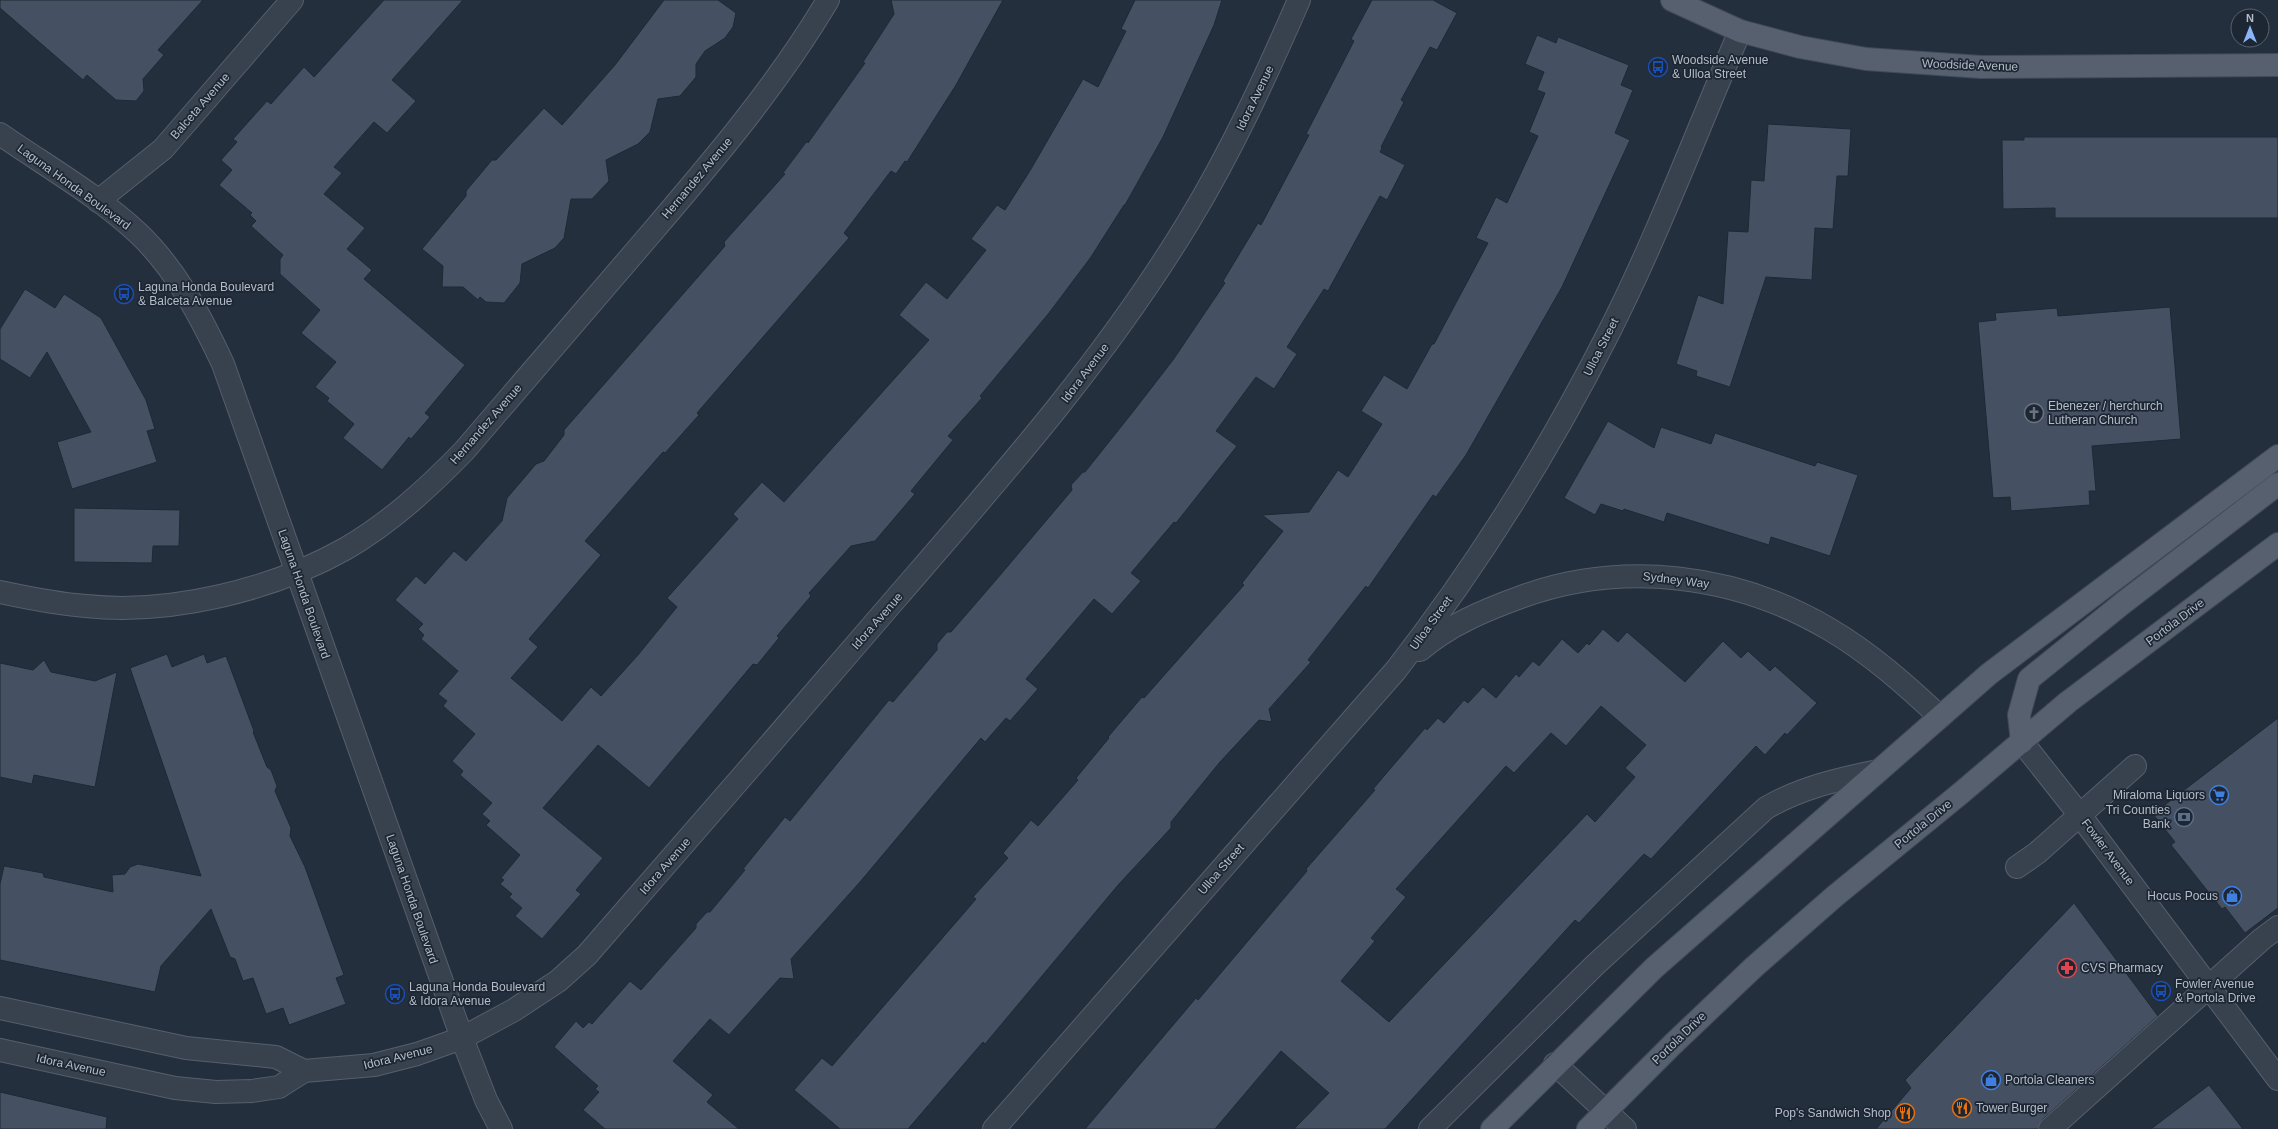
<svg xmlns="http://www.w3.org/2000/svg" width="2278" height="1129" font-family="Arial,sans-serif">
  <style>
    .building { fill: #455162; stroke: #1f2835; fill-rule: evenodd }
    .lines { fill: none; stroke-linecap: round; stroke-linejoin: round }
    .minor-casing { stroke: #565f6c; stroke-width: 24 }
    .major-casing { stroke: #414a57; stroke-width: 24 }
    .minor { stroke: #38414e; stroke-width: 22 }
    .major { stroke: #56606e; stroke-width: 22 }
    .labels { text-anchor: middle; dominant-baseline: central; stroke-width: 3.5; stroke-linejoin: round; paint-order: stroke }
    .poi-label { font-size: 12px; fill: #b4bcc9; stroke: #1d2633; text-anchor: start }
    .street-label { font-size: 12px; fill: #b4bcc9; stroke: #1d2633 }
  </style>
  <rect width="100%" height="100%" fill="#242f3e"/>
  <!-- building -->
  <g class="building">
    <polygon points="0,0 203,0 158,50 164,55 143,79 144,91 136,101 116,100 87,75 83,80 0,8"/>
    <polygon points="384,0 463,0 392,80 416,101 387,133 374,122 334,167 342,173 324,194 365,228 347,249 372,270 364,279 465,365 425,413 430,417 411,439 409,437 382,470 343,438 354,424 327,401 329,398 315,387 336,362 301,333 320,310 280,274 280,259 283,255 251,226 256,221 250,215 252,213 219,185 232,170 221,160 237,142 233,139 267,101 271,104 304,67 314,77"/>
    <polygon points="664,0 718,0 736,13 733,27 725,38 705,51 696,64 696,77 680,96 658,99 650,132 638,144 606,160 609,181 592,199 571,199 564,238 555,248 522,264 520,283 504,303 486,302 480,297 478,300 463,287 442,287 443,266 422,249 466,196 466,191 492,160 496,160 544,108 562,125 615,65"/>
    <polygon points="891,0 1003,0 956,85 907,162 905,161 896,174 891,171 844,233 849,238 697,413 699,415 665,453 663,452 585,541 601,555 529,639 538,647 511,678 562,721 591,687 601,696 638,655 677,607 667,598 738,519 733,514 762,482 784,502 929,340 899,315 926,282 947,299 986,250 971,239 997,205 1005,210 1031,169 1083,79 1098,87 1126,31 1121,29 1135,0 1222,0 1214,25 1163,137 1125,205 1124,205 1091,257 1049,313 980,396 982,398 948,436 953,440 911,491 915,494 875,541 851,546 809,593 811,596 777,636 779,638 757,665 753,664 649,788 598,745 543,808 603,858 576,890 581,894 542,939 515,916 522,908 509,897 512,894 500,884 504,880 501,878 520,855 486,825 490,821 482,814 492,803 460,775 463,771 452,761 475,734 443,706 447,701 438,694 458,671 421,639 424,635 418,629 423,624 395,600 416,576 425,584 454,551 466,561 502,521 507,498 536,464 544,461 564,435 564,430 725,246 724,242 785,174 783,173 807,141 808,143 865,63 863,62 894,14"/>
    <polygon points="1372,0 1433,0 1457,13 1437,50 1430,47 1401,100 1404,102 1381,147 1382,148 1380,152 1405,165 1387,200 1380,196 1328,291 1324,289 1287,347 1297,354 1274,389 1256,377 1216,431 1237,446 1176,523 1174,522 1131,573 1141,581 1112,614 1094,599 1026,679 1038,689 1010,721 1006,718 985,742 981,738 860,882 791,959 794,979 780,978 729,1035 710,1019 673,1061 713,1095 707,1102 739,1129 605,1129 583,1110 599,1092 595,1089 598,1086 554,1047 576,1021 583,1028 589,1022 592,1024 630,981 641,990 696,928 696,924 707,912 710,912 745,870 743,869 785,817 790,821 889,700 893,702 937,650 937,644 947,632 951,632 996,580 1072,490 1071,485 1083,472 1085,472 1132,413 1173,360 1225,283 1223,281 1258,223 1261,225 1309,135 1306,134 1354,41 1351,39"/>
    <polygon points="1537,35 1556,43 1558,37 1629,65 1621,85 1633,90 1615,133 1630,140 1562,287 1466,455 1436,497 1433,495 1368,588 1366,586 1308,660 1311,662 1269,709 1272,722 1259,720 1220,762 1171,822 1171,828 1119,884 985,1044 983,1042 908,1129 840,1129 794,1090 822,1058 832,1066 976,899 973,897 1008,858 1003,853 1031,820 1038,826 1078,780 1076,778 1109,738 1108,737 1142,697 1144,698 1244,585 1242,583 1283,531 1262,515 1309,512 1338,470 1348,477 1382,424 1361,411 1384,375 1407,389 1432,344 1434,344 1488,243 1476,238 1496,197 1507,203 1538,136 1529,132 1545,93 1537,90 1544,72 1525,64"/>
    <polygon points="1768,124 1851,129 1848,176 1837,176 1833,229 1815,228 1812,280 1766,277 1730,387 1696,376 1697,371 1676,364 1698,295 1723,304 1728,231 1748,232 1751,180 1764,181"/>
    <polygon points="2024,137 2278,137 2278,218 2055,218 2055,208 2003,209 2002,140 2024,140"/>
    <polygon points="25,289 55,308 64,294 101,318 146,400 155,429 147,431 157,462 72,489 57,442 91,432 47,352 30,378 0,359 0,329"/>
    <polygon points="2170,307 2181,439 2092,446 2096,491 2089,491 2090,505 2011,511 2010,497 1993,498 1978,322 1996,320 1995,313 2057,308 2058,316"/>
    <polygon points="1608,421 1654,448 1661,427 1711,444 1715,433 1815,466 1817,462 1858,475 1830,556 1771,537 1769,545 1667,513 1664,522 1624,509 1623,511 1601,504 1595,515 1564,498"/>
    <polygon points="74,508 180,510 179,546 153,546 152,563 74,562"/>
    <path d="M1603,629L1618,642L1627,632L1685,682L1723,641L1741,658L1748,651L1770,671L1775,666L1817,703L1787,735L1785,733L1765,755L1756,746L1651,859L1644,854L1579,923L1575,920L1385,1129H1294L1329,1093L1281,1051L1215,1129H1085L1196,998L1198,1000L1307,871L1306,869L1375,790L1373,789L1425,728L1427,730L1438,718L1444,723L1464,700L1468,703L1483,687L1496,698L1516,674L1519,677L1533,661L1539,666L1562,639L1578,653L1587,643L1589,645ZM1601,706L1646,745L1625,768L1635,777L1595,822L1587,814L1389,1022L1341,981L1375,941L1371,938L1406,897L1396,889L1506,766L1514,773L1551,733L1566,746Z"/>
    <polygon points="167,654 172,667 204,654 207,663 226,656 254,731 253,732 267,767 271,770 277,786 275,791 291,828 290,836 305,867 344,975 336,978 346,1004 289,1025 283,1008 266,1014 253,978 243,981 235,959 230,957 211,909 161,966 155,992 0,960 0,884 4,866 43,873 44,877 113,892 112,875 125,874 130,867 138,864 201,876 130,668"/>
    <polygon points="44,660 51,672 95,681 117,672 95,787 34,775 32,784 0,777 0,663 33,670"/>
    <polygon points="2278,718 2278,908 2245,933 2225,907 2222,909 2171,845 2175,842 2153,814"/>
    <polygon points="2074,903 2158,1016 2042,1120 2038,1129 1876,1129 1911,1088 1905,1080"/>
    <polygon points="2209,1085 2243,1129 2151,1129"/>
    <polygon points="0,1092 107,1117 106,1129 0,1129"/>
  </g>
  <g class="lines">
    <defs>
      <g id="minor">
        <path d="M0,134C46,166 97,195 138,233C176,269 201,317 223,364L462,1038L486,1100L501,1129"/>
        <polyline points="98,201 163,149 292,0"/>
        <path d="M0,592C28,598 57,604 86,606C170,615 272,590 345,549C390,523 428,488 464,451C525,380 586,309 647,238C712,162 777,86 828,0"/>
        <path d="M1420,650C1449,625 1485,610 1521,597C1622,560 1736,574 1829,629C1870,653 1906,685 1940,717"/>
        <polyline points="2022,742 2079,814 2278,1079"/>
        <polyline points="2017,867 2037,853 2135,766"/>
        <polyline points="0,1008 186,1048 276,1057 304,1071"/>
        <path d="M0,1050L175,1088L216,1092L252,1091L279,1087L304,1071L374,1065L417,1054L462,1038L514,1010L558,981L587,955C691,836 795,716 898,596C1002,476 1107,357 1189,221C1232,150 1266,76 1299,0"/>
        <polyline points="1555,1064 1625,1129"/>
        <path d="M994,1129L1396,670C1477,566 1547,454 1607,336C1657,238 1696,133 1740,31"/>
        <path d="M1430,1129L1595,965L1766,808C1800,788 1839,779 1878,771"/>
        <polyline points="2050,1129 2262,939 2278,927"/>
      </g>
      <g id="major">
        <polyline points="1672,0 1740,31 1800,47 1866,59 1981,67 2278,65"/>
        <polyline points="2022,742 2019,715 2029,679 2123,603 2278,484"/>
        <polyline points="1492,1129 1654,968 1989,674 2278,456"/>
        <polyline points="1588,1129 1673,1044 1754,967 1835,896 1961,793 2068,702 2278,544"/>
      </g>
    </defs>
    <!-- minor casing -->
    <use href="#minor" class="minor-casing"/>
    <!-- major casing -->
    <use href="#major" class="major-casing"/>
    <!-- minor -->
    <use href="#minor" class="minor"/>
    <!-- major -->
    <use href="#major" class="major"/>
  </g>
  <!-- icons -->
  <defs>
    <symbol id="bus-ring" viewBox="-11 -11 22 22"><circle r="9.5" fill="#1d2633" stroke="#1a4fb4" stroke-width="1.5"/><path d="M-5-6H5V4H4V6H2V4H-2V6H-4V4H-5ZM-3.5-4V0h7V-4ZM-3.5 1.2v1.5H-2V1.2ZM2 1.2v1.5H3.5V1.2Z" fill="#1a4fb4"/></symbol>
    <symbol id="church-ring" viewBox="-11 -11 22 22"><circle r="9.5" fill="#1d2633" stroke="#6b7280" stroke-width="1.5"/><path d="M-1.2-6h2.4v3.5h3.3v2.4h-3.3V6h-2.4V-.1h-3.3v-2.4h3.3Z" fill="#6b7280"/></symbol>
    <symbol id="supermarket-ring" viewBox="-11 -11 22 22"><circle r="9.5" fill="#1d2633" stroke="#3f7fe0" stroke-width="1.5"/><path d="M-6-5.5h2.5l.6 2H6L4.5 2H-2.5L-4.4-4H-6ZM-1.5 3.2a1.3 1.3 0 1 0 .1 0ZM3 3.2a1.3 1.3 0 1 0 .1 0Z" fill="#3f7fe0"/></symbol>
    <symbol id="bank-ring" viewBox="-11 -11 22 22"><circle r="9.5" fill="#1d2633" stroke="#5c6f8a" stroke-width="1.5"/><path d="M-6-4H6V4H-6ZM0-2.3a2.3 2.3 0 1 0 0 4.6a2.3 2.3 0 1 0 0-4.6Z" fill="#5c6f8a"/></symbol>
    <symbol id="shop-ring" viewBox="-11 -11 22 22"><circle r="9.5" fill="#1d2633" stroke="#3f7fe0" stroke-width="1.5"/><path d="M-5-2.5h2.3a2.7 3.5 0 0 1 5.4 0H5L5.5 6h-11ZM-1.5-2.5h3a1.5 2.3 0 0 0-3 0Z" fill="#3f7fe0"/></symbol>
    <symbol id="pharmacy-ring" viewBox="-11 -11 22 22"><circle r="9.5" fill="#1d2633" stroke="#e0444e" stroke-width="1.5"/><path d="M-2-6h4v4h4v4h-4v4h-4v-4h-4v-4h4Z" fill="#e0444e"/></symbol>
    <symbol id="restaurant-ring" viewBox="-11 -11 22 22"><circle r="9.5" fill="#1d2633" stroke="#e8710a" stroke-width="1.5"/><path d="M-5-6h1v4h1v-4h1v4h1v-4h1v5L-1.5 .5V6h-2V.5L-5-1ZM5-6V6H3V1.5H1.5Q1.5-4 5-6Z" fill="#e8710a"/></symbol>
  </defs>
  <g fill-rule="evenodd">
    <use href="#bus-ring" x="1647" y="56" width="22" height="22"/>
    <use href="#bus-ring" x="113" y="283" width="22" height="22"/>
    <use href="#church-ring" x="2023" y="402" width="22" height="22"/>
    <use href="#supermarket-ring" x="2208" y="784" width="22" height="22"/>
    <use href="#bank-ring" x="2173" y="806" width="22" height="22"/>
    <use href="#shop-ring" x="2221" y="885" width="22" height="22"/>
    <use href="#pharmacy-ring" x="2056" y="957" width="22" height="22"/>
    <use href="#bus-ring" x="2150" y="980" width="22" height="22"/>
    <use href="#bus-ring" x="384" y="983" width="22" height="22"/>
    <use href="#shop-ring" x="1980" y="1069" width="22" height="22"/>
    <use href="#restaurant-ring" x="1951" y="1097" width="22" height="22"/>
    <use href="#restaurant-ring" x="1894" y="1102" width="22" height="22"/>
  </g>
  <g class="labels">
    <!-- poi labels -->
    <g class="poi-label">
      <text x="1672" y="60">Woodside Avenue<tspan x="1672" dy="14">&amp; Ulloa Street</tspan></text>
      <text x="138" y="287">Laguna Honda Boulevard<tspan x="138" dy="14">&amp; Balceta Avenue</tspan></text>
      <text x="2048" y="406">Ebenezer / herchurch<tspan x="2048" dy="14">Lutheran Church</tspan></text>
      <text x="2205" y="795" text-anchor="end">Miraloma Liquors</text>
      <text x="2170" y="810" text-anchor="end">Tri Counties<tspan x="2170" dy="14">Bank</tspan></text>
      <text x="2218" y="896" text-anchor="end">Hocus Pocus</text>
      <text x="2081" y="968">CVS Pharmacy</text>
      <text x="2175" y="984">Fowler Avenue<tspan x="2175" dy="14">&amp; Portola Drive</tspan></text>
      <text x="409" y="987">Laguna Honda Boulevard<tspan x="409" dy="14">&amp; Idora Avenue</tspan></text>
      <text x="2005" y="1080">Portola Cleaners</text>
      <text x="1976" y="1108">Tower Burger</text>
      <text x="1891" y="1113" text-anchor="end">Pop's Sandwich Shop</text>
    </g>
    <!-- street labels -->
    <g class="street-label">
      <text transform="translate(1970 65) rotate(2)">Woodside Avenue</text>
      <text transform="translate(1255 98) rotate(-64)">Idora Avenue</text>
      <text transform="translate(200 106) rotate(-49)">Balceta Avenue</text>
      <text transform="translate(697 178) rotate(-50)">Hernandez Avenue</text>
      <text transform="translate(74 187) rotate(36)">Laguna Honda Boulevard</text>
      <text transform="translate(1601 347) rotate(-63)">Ulloa Street</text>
      <text transform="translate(1085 373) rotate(-53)">Idora Avenue</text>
      <text transform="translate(486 424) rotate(-49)">Hernandez Avenue</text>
      <text transform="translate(1676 580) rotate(7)">Sydney Way</text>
      <text transform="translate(304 594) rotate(71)">Laguna Honda Boulevard</text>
      <text transform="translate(877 621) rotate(-49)">Idora Avenue</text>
      <text transform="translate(2175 622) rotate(-37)">Portola Drive</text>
      <text transform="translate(1431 623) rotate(-54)">Ulloa Street</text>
      <text transform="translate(1923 824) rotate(-39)">Portola Drive</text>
      <text transform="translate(2108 852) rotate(53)">Fowler Avenue</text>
      <text transform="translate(665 866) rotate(-49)">Idora Avenue</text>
      <text transform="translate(1221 869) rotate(-49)">Ulloa Street</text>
      <text transform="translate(412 899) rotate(71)">Laguna Honda Boulevard</text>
      <text transform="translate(1679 1038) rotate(-44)">Portola Drive</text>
      <text transform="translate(398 1057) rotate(-14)">Idora Avenue</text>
      <text transform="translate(71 1065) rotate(12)">Idora Avenue</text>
    </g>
  </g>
  <!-- north arrow -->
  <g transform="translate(2250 28)"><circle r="19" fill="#1d2633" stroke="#59626f"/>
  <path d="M0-3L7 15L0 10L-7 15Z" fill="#8ab4f8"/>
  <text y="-6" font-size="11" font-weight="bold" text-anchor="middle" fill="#b4bcc9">N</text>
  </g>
</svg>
